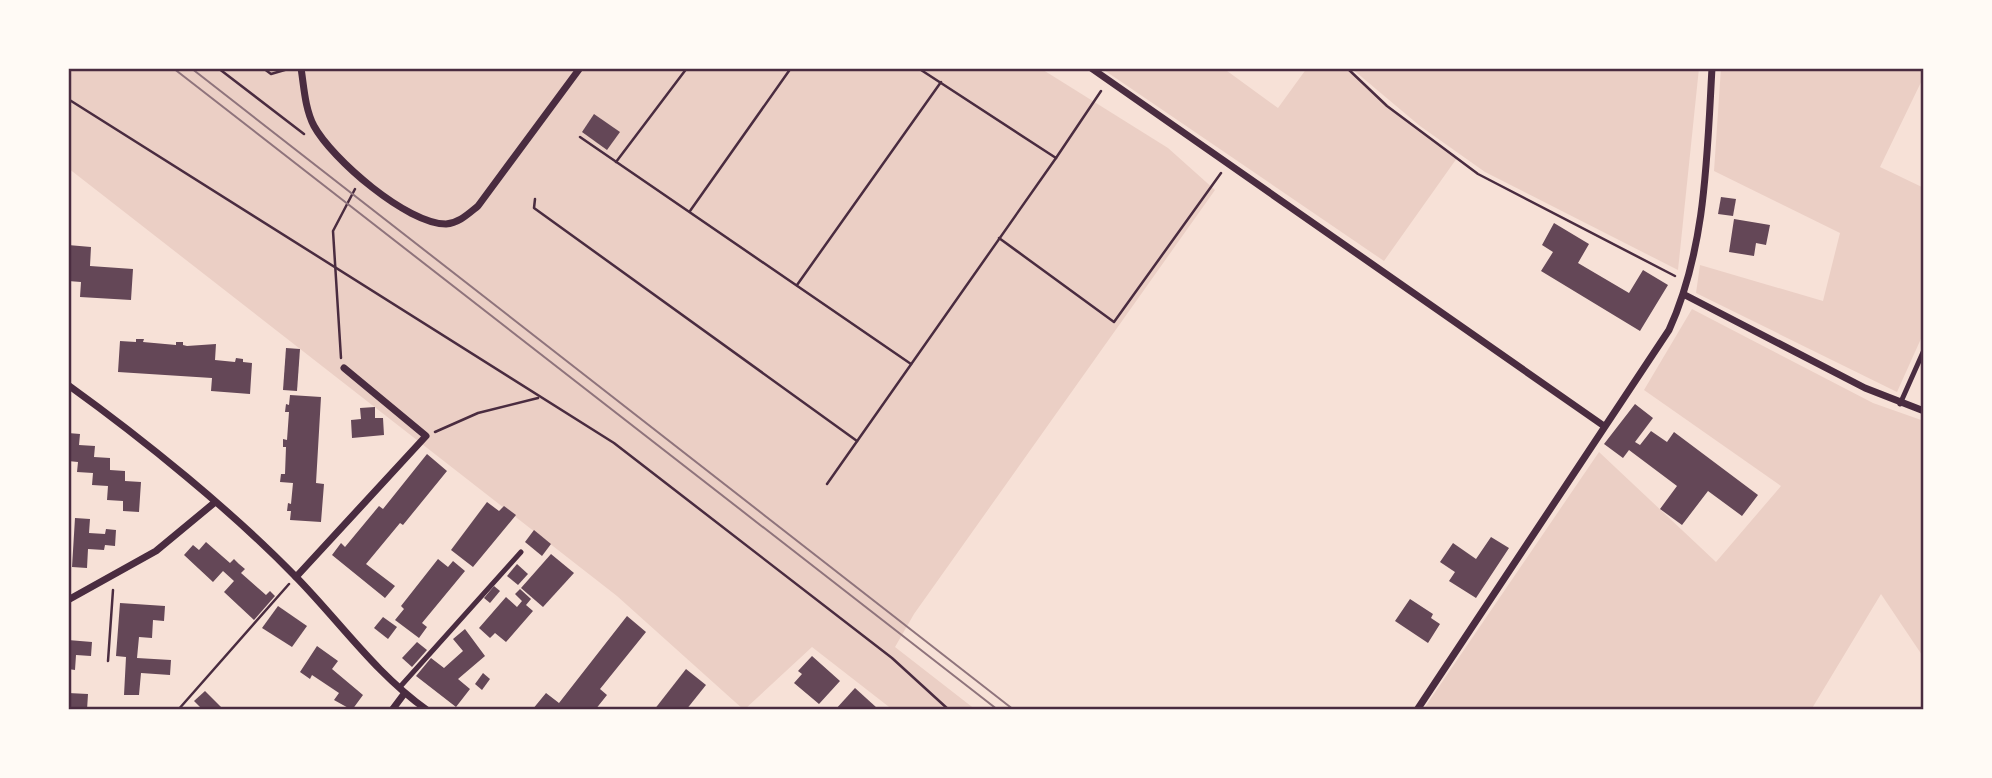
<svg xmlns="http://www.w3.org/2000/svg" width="1992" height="778" font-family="'Roboto Condensed',sans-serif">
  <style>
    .green { fill: #ebcfc5 }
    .building { fill: #644757 }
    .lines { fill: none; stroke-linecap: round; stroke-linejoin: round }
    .path { stroke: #4a2c40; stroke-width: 2.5 }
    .service { stroke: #4a2c40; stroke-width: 5 }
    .minor { stroke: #4a2c40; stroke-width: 7 }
    .tram { stroke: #8f747c; stroke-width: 2 }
    .neatline { fill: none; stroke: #4a2c40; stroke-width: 2.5 }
  </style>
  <rect width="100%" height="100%" fill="#f7e1d7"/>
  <!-- green -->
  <g class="green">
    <polygon points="68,68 1040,68 1168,148 1215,190 914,614 895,647 976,710 893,710 812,647 744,710 617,596 68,168"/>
    <polygon points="1101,68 1223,68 1278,108 1307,68 1347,68 1387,106 1457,158 1384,261"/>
    <polygon points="1351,68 1699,68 1678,270 1485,172 1420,126"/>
    <polygon points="1721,68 1924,68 1924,76 1880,167 1924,188 1924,332 1897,392 1696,293 1700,265 1823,301 1840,233 1714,171"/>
    <polygon points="1692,309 1873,403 1924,421 1924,658 1881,594 1811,710 1423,710 1599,452 1716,562 1781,486 1644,390"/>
  </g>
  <!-- building -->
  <g class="building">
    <polygon points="594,114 620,132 607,150 582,132"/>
    <polygon points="1721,197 1736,199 1733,216 1718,214"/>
    <polygon points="1734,219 1770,225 1766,245 1756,243 1754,256 1729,252"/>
    <polygon points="1554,223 1589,244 1578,263 1629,293 1643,270 1668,285 1640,331 1541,271 1553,252 1542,245"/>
    <polygon points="68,245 91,247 90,266 133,269 131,300 80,297 81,282 68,281"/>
    <polygon points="136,339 144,339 143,342 176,345 176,342 183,342 183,345 187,346 216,344 215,360 235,362 236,358 243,359 243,362 252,363 250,394 211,391 212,378 118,372 120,341 136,342"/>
    <polygon points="286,348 300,349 297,391 283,390"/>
    <polygon points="290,395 321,397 316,483 324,484 321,522 290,520 291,511 287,511 288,503 291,504 293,483 280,482 281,474 285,474 286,447 283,447 283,439 287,440 289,412 285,412 286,404 289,405"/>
    <polygon points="1635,404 1653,418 1635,442 1640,445 1651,431 1667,442 1674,432 1758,495 1742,516 1708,491 1682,525 1660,509 1677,486 1629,450 1623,458 1604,444"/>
    <polygon points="375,407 375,418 383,418 384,435 352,438 351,420 361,419 360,408"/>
    <polygon points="68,433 80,434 79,445 95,446 94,457 110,458 110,470 125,471 125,481 141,482 139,512 123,511 123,501 107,500 108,486 92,485 93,473 77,472 78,462 68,461"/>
    <polygon points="427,454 447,471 403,525 400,523 366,564 395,586 385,598 332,555 341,543 345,547 379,506 383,509"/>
    <polygon points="487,502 499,511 504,506 516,515 473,567 451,550"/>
    <polygon points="75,518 90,519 89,533 105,534 106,529 116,530 115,546 105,545 104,550 88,549 87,568 72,567"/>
    <polygon points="534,530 551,544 542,556 525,542"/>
    <polygon points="1491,537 1509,548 1476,598 1449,581 1455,572 1440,562 1453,543 1476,559"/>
    <polygon points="206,542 230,563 234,559 239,564 245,569 241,573 266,595 270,591 275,596 254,620 224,592 234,581 223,571 213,582 184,555 193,545 199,550"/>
    <polygon points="551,554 574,573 543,607 521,588"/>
    <polygon points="438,559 448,567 453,561 465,571 422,623 427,627 419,638 395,620 404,609 401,606"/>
    <polygon points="517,564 528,574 518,585 507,576"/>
    <polygon points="494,586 500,591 490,603 484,598"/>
    <polygon points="520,589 531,599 526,605 533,611 506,642 495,633 490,638 479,628 506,597 517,607 522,601 515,594"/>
    <polygon points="1410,599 1433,614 1431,618 1440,624 1428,643 1395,621"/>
    <polygon points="120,603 165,606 164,621 153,620 152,638 139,637 137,658 171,660 170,675 141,673 139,695 124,695 126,657 116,656"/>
    <polygon points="278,606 307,626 292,647 262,628"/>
    <polygon points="627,616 646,632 600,689 607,695 595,710 532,710 546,693 559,703"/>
    <polygon points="383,617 397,627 388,639 374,628"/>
    <polygon points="465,629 485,656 458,679 470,689 456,707 416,676 431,658 444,668 463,651 453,639"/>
    <polygon points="68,640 92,642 91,656 76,655 75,670 68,669"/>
    <polygon points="417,642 427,650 412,667 402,658"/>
    <polygon points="317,646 338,661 332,669 363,695 352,710 334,700 339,693 312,675 310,679 300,672"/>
    <polygon points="812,656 840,681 819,704 794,683 802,674 798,671"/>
    <polygon points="686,669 706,685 686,710 654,710"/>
    <polygon points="483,673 490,679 482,690 475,684"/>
    <polygon points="855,688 877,708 876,710 835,710"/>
    <polygon points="205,691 224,710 203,710 194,701"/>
    <polygon points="68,693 88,694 87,710 68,710"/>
  </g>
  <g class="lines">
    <!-- path -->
    <g class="path">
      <polyline points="218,68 304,134"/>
      <polyline points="263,68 271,74 288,69"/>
      <polyline points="918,68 1056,158 1101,91"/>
      <polyline points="1347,68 1387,106 1478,174 1675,276"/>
      <polyline points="68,99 614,443 892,658 949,710"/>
      <polyline points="580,137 911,364"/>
      <polyline points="616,162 687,68"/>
      <polyline points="535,199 534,208 857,441"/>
      <polyline points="690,211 791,68"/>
      <polyline points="999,238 1114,322 1221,173"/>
      <polyline points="797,285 941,82"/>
      <polyline points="341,358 333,231 355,189"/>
      <polyline points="435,432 478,413 538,398"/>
      <polyline points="827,484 1056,158"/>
      <polyline points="108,661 113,590"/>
      <polyline points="178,710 289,584"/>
    </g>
    <!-- service -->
    <g class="service">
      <polyline points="1900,404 1924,350"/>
      <polyline points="399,688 521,552"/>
    </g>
    <!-- minor -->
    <g class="minor">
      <path d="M301,68C304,87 305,109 314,126C332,159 407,224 446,224C459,223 468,214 478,206L580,68"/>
      <polyline points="1091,68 1604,426"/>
      <polyline points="1685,295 1865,388 1924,411"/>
      <path d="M68,385C143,439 232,511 296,577C340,622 376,674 427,710"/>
      <polyline points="296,577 426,436 344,368"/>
      <polyline points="68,600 156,551 214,503"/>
      <polyline points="392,710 404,694"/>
      <path d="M1417,710L1669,330C1706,249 1707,156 1712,68"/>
    </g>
    <!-- tram -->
    <g class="tram">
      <polyline points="173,68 998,710"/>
      <polyline points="191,68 1014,710"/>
    </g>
  </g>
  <!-- border -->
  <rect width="1992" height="778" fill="none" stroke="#fffaf5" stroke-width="140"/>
  <rect x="70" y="70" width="1852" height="638" class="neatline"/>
</svg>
